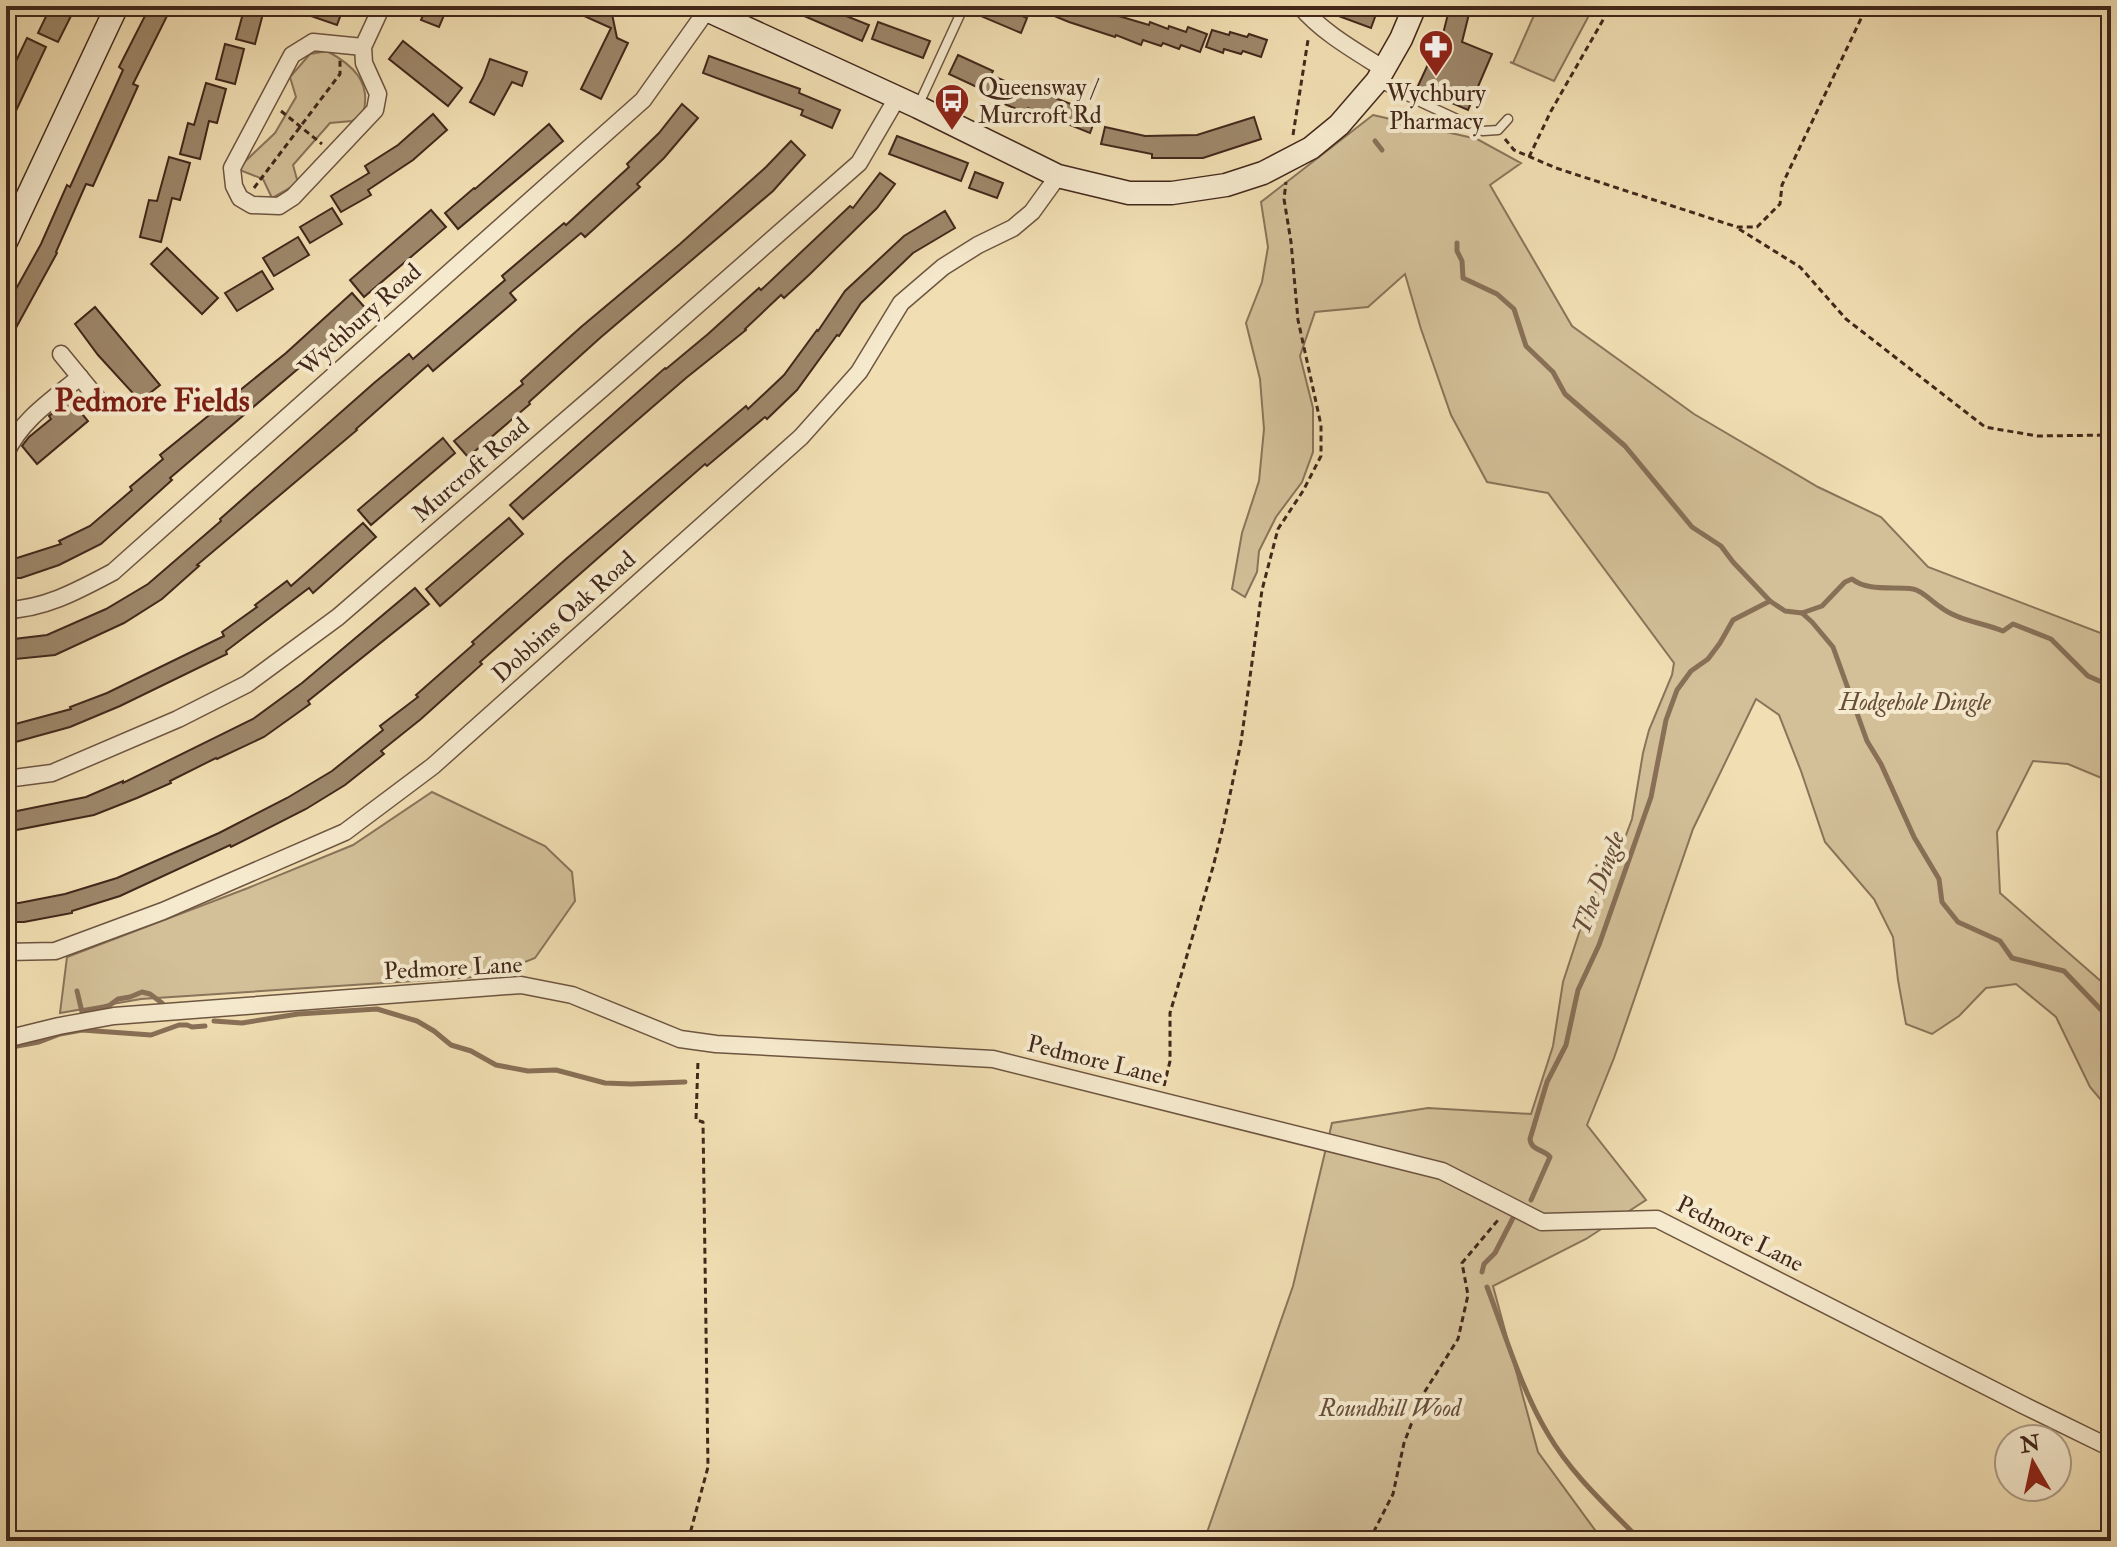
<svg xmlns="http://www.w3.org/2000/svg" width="2117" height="1547" font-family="'IM FELL Double Pica',serif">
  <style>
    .green { fill: #d3c099; stroke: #8a745a; stroke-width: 2 }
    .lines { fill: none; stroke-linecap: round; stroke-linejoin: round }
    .stream { stroke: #887057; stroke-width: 5 }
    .building { fill: #9d876a; stroke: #42271b; stroke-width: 2 }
    .lane-casing { stroke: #6e5541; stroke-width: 11 }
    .street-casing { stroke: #6e5541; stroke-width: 19 }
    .secondary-casing { stroke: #42271b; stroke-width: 25 }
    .path { stroke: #42271b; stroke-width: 3; stroke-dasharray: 6 4; stroke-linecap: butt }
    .lane { stroke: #f6eace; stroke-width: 8 }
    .street { stroke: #f6eace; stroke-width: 16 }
    .secondary { stroke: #f6eace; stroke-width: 22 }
    .labels { text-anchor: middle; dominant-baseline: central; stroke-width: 8; stroke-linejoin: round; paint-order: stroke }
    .poi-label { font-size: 24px; fill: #42271b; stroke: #f6eace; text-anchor: start }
    .street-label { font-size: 24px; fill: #42271b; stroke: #f6eace }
    .park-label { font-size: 24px; font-style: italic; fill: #664d3a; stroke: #f6eace }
    .water-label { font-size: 26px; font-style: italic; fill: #654b39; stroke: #f6eace }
    .district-label { font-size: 32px; font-weight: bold; fill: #7a1f14; stroke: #f6eace }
  </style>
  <rect width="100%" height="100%" fill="#f1dfb3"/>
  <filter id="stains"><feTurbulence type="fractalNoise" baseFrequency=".0025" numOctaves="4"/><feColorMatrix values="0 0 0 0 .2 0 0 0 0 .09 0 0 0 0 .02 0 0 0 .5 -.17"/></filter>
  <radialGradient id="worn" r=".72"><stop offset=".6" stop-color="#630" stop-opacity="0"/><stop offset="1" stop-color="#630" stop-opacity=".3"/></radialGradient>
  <!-- green -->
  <g class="green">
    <polygon points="1538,6 1594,6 1554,81 1510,62 1513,63"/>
    <path d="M327,51C353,65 372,82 363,114L352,121L330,123L293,165L298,183L272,198L263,179L237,169L275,133L296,97L290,77L310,54Z"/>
    <polygon points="1373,115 1477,139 1521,163 1490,185 1572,326 1694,414 1818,487 1881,517 1928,567 2111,637 2111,782 2068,764 2033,761 1997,832 2000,893 2111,990 2111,1112 2090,1087 2056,1017 2016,984 1986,988 1959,1016 1932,1034 1906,1024 1898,980 1893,937 1874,899 1825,842 1801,771 1779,715 1756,699 1693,829 1614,1058 1587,1125 1646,1200 1586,1239 1493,1286 1538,1452 1603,1541 1204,1541 1293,1286 1332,1123 1428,1108 1531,1114 1553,1046 1563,982 1580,930 1596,891 1623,843 1632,819 1643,753 1649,730 1672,675 1674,663 1548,493 1487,482 1451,415 1421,329 1405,274 1368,307 1315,312 1300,356 1313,408 1313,452 1302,482 1276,517 1259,551 1257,572 1245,597 1232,589 1242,533 1259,481 1264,429 1260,379 1246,323 1262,282 1268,247 1261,202"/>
    <polygon points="432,792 545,846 572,872 575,901 535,958 490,976 141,999 60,1013 67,957 248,888 353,845"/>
  </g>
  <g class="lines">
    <!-- stream -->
    <g class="stream">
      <polyline points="1375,141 1382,150"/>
      <path d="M1457,243V251L1462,261L1463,278L1497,294L1514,309L1526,346L1553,372L1565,394L1625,446L1692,527L1721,546L1733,562L1770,601L1785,611L1802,613L1822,606L1845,582L1852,579C1868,592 1894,586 1913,589C1923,591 1931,601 1939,606C1958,621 1981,622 2003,631L2013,624L2051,639L2088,676L2111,686"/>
      <polyline points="1802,613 1812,622 1833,647 1867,741 1881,764 1914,837 1939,879 1942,902 1958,922 2000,941 2012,958 2064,971 2107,1016 2111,1028"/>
      <polyline points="77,991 82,1012 102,1008 110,1005 118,999 130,997 142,992 150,994 162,1003"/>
      <polyline points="214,1021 242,1023 298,1014 377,1009 417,1021 434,1031 451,1045 471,1051 496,1065 528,1071 556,1070 605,1083 631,1084 685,1082"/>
      <polyline points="6,1048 39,1042 60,1034 82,1030 151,1035 179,1025 187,1025 192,1027 205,1026"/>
      <path d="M1531,1200L1550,1157C1544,1149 1531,1151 1530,1139L1547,1082L1566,1045L1578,990L1599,945L1651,797L1666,720L1677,690L1691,671L1708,659L1720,643L1733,620L1770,601"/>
      <polyline points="1482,1272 1484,1264 1495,1253 1514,1216"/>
      <path d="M1487,1287C1506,1336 1521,1389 1548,1434C1572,1475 1608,1507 1641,1541"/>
    </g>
  </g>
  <!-- building -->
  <g class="building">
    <polygon points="51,6 76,6 58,42 38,33"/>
    <polygon points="150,6 172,6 133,84 138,86 93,186 86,184 56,252 57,253 6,346 6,307 41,244 67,185 70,187 123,70 119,67"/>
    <polygon points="245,6 265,6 255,44 236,39"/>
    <polygon points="288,6 344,6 337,25 288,8"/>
    <polygon points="427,6 448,6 439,27 421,20"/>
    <polygon points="562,6 615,6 612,14 617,38 628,43 601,99 581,89 611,28"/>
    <polygon points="781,6 821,6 869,25 862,41"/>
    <polygon points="971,6 998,6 1027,18 1021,33 969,11"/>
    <polygon points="1030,6 1085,6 1149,25 1150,22 1168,29 1169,26 1186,32 1188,27 1207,34 1200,52 1181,45 1179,49 1163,43 1161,46 1143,40 1141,45 1116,35 1115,37 1069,22"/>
    <polygon points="1317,6 1379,6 1371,28 1317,8"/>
    <polygon points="1450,6 1471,6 1462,42 1492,54 1468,110 1417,88 1444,30"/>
    <polygon points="878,22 930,41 923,58 872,39"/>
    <polygon points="1212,30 1229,35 1230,32 1247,37 1249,34 1267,40 1261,57 1243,51 1241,54 1224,49 1223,53 1206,47"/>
    <polygon points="27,38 46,47 6,132 6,82"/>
    <polygon points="403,41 462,88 448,106 389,59"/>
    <polygon points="225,44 244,49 235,84 216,79"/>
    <polygon points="958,55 993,71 991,75 1043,98 1045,94 1097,114 1090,133 1028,108 1026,113 990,98 992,94 949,74"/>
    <polygon points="709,56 800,89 799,93 840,110 832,128 801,115 803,110 703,73"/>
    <polygon points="490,59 527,72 522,86 512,82 494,115 470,102 483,78"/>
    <polygon points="206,83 226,89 217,123 209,121 200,159 180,154 188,123 194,125"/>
    <polygon points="682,104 698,118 664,158 637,184 640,187 585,237 581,233 510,293 516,300 433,371 428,365 356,429 357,430 197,565 199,566 162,599 124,623 55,655 6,660 6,640 47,635 106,609 148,584 221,521 220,519 374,383 409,354 413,359 505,280 502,276 564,223 566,225 629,167 627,164 659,133"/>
    <polygon points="433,114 447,130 413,160 368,190 371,195 341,212 331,196 369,173 365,166 398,145"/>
    <polygon points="1254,117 1261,139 1203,158 1152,158 1152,154 1101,144 1105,127 1145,136 1197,135"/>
    <polygon points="549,124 563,141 458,229 445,213 474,188 475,189"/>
    <polygon points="897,136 968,163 961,181 889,154"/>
    <polygon points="791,141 805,155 773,191 600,338 529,402 530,404 468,457 454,441 523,384 521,381 581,327 680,244 766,167"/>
    <polygon points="169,157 190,163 180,200 172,198 161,242 140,237 149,200 157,201"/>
    <polygon points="975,172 1003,183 997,198 969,188"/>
    <polygon points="880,173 895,184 877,208 810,274 784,298 781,295 745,329 746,330 686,378 523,519 510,505 665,368 666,369 708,334 759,288 761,290 850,206 853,208"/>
    <polygon points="332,208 342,224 310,243 300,227"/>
    <polygon points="431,210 446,227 364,297 350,280"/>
    <polygon points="945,211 955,228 913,253 861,303 839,336 837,335 797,390 767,419 765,417 707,466 705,464 640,521 480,662 482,664 421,719 381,751 384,754 345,785 306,809 231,847 230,845 120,896 72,911 72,913 24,922 6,922 6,903 19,903 65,894 117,878 219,833 287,798 332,771 383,730 380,726 418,697 416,695 474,644 472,642 566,559 746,406 748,409 784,375 817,330 818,331 845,291 904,236"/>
    <polygon points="298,237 309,255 274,276 263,258"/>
    <polygon points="167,248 218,298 202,314 151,264"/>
    <polygon points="262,271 273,289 237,311 225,293"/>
    <polygon points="352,293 367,310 170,478 172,480 101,544 59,565 21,578 6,578 6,559 17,558 61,544 59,541 90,526 132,490 130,487 163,459 160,455 286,353"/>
    <polygon points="95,307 160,385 140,401 98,355 75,324"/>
    <polygon points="70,399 88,421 37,464 22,446 29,437 51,419 49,416"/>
    <polygon points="443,438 455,453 371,525 358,510"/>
    <polygon points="509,518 523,534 440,606 426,589"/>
    <polygon points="363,523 376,537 313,593 309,588 226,651 227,654 120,706 70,727 12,743 8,726 71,709 70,707 107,693 224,636 222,632 257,607 255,605 287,581 291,586"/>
    <polygon points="415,588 429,604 308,701 310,704 264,737 217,759 216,758 170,781 171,783 137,798 94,815 11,831 7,813 86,797 123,781 123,783 253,719 302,683"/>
  </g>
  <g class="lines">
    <defs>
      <g id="lane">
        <polyline points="1377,82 1483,131 1498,130 1508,119"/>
        <polyline points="918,106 964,6"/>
      </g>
      <g id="street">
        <path d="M1300,6C1323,33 1354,50 1384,69"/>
        <polyline points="363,47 313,42 292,55 232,168 234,186 240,198 252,205 279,206 293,197 375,110 378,94 364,63 363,47 382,6"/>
        <polyline points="61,354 102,404"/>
        <path d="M6,453C21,420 53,399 80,377"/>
        <path d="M6,610C45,609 79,590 113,572L643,100L707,10"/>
        <polyline points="6,779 52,773 178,719 247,684 338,617 603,388 859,163 897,98"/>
        <polyline points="6,952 55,951 163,911 345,832 433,766 801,437 859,372 901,303 943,267 978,245 1013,228 1032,212 1058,176"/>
        <polyline points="6,1039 59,1026 114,1016 521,985 572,995 680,1039 716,1044 993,1059 1442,1171 1542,1222 1657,1219 2023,1405 2111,1448"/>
      </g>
      <g id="secondary">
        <polyline points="698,6 918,107 1058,176 1129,193 1172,193 1226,185 1263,173 1311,148 1339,125 1377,81 1401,39 1415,6"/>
        <polyline points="6,242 117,6"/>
      </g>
    </defs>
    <!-- lane casing -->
    <use href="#lane" class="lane-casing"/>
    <!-- street casing -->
    <use href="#street" class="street-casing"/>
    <!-- secondary casing -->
    <use href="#secondary" class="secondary-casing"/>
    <!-- path -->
    <g class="path">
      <polyline points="281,111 322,144"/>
      <polyline points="1293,135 1308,40"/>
      <polyline points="1505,139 1514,150 1556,168 1737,227 1757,227 1780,204 1782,185 1867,6"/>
      <polyline points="1529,157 1551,111 1611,6"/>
      <polyline points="254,188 340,74 340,60"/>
      <polyline points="1739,229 1800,267 1846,319 1985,427 2037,436 2111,435"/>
      <polyline points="1164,1086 1170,1061 1170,1013 1213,867 1224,823 1241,742 1262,590 1278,529 1303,491 1321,456 1321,425 1298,320 1291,242 1284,199 1286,182"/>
      <polyline points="688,1541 708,1467 703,1122 696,1120 698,1060"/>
      <polyline points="1369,1541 1393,1494 1404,1443 1422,1396 1458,1339 1468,1295 1462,1263 1498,1220"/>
    </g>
    <!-- lane -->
    <use href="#lane" class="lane"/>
    <!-- street -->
    <use href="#street" class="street"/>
    <!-- secondary -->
    <use href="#secondary" class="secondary"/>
  </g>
  <!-- icons -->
  <defs>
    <symbol id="pharmacy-pin" viewBox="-11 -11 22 30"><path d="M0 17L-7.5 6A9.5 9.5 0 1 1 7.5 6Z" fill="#8f2418" stroke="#f6eace"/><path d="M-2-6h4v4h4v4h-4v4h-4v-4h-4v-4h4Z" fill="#fff"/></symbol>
    <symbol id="bus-pin" viewBox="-11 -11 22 30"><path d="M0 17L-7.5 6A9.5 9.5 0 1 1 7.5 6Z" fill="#8f2418" stroke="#f6eace"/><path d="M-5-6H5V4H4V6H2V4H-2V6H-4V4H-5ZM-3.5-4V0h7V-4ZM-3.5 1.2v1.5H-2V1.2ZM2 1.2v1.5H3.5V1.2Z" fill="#fff"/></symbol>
  </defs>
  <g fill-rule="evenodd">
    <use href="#pharmacy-pin" x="1416" y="27" width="40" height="54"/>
    <use href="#bus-pin" x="932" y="81" width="40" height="54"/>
  </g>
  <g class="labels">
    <!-- poi labels -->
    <g class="poi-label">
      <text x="978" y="87">Queensway /<tspan x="978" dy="28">Murcroft Rd</tspan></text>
      <text x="1436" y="93" text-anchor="middle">Wychbury<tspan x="1436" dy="28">Pharmacy</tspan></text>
    </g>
    <!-- street labels -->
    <g class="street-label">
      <text transform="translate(360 320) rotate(-42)">Wychbury Road</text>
      <text transform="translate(471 470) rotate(-41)">Murcroft Road</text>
      <text transform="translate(564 617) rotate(-42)">Dobbins Oak Road</text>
      <text transform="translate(453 968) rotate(-3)">Pedmore Lane</text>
      <text transform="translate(1095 1060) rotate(14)">Pedmore Lane</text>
      <text transform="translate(1740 1234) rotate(27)">Pedmore Lane</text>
    </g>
    <!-- park labels -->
    <g class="park-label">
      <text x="1915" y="702">Hodgehole Dingle</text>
      <text x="1390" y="1408">Roundhill Wood</text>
    </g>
    <!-- water labels -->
    <g class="water-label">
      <text transform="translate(1599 883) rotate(-70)">The Dingle</text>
    </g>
    <!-- district labels -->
    <g class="district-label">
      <text x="152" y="401">Pedmore Fields</text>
    </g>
  </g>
  <!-- margin -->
  <rect width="2117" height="1547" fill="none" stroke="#f1dfb3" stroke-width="32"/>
  <rect x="8" y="8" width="2101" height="1531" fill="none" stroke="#42271b" stroke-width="4"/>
  <rect x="16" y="16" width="2085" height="1515" fill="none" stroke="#42271b" stroke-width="2"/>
  <!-- north arrow -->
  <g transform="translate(2033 1463) rotate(351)"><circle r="38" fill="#f6eace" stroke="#ae9c86" stroke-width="2"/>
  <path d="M0-6L14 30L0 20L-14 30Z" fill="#8f2418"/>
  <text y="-12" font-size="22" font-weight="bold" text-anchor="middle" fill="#42271b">N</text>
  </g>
  <rect width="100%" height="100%" filter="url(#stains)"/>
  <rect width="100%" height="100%" fill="url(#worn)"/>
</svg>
